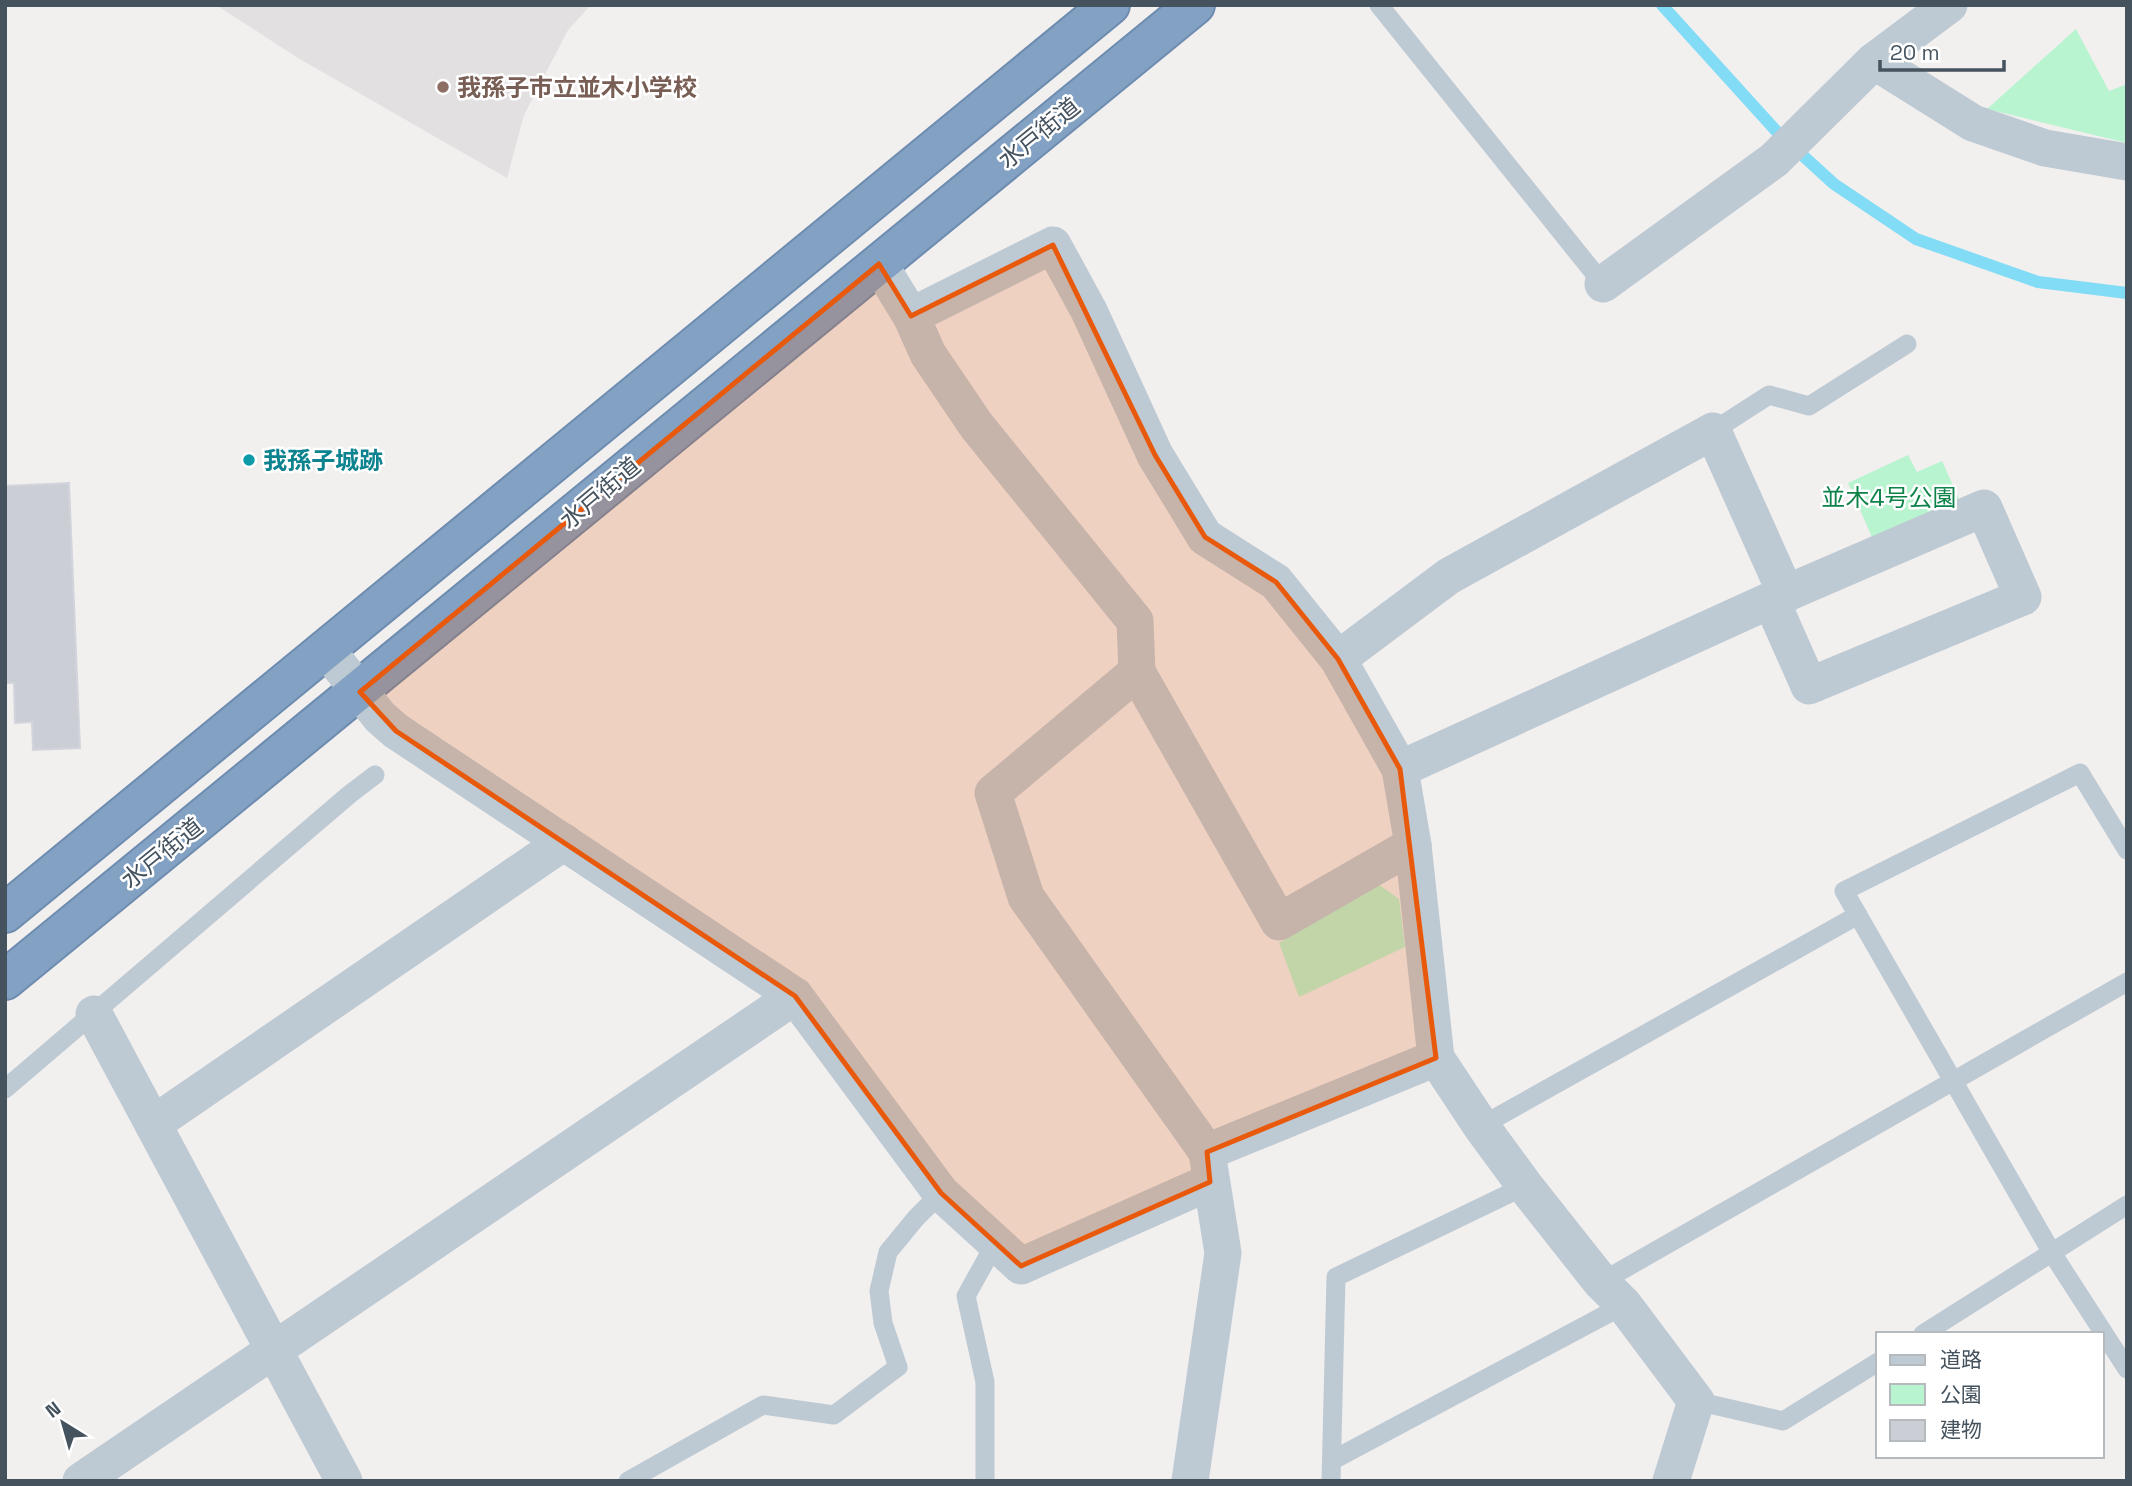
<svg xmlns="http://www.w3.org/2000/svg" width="2132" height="1486" font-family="'Space Grotesk','Noto Sans JP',sans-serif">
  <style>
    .education { fill: #e3e0e1 }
    .green { fill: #b9f4d0 }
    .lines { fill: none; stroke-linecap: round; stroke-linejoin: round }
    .stream { stroke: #82dcf5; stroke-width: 12 }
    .building { fill: #cbced4; stroke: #d3d5dc; stroke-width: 2 }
    .highway-casing { stroke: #6d8caf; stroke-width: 42 }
    .lane { stroke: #becad3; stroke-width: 19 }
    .street { stroke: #becad3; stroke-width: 37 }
    .highway { stroke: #82a1c3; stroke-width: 38 }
    .marked { fill: #e8590c; fill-opacity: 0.2; stroke: #e8590c; stroke-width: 5; stroke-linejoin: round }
    .education-dot { fill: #8d6e63; stroke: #fff; stroke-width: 2.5 }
    .culture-dot { fill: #0f9aa8; stroke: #fff; stroke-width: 2.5 }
    .labels { text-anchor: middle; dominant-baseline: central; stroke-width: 5; stroke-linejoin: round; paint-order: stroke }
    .education-label { font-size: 24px; font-weight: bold; fill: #785e54; stroke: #fff; text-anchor: start }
    .street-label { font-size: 24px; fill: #45535f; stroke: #fff }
    .culture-label { font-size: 24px; font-weight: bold; fill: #0d838f; stroke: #fff; text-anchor: start }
    .park-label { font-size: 24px; fill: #0d8349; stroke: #fff }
  </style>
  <rect width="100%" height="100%" fill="#f2efef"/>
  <!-- education -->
  <polygon class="education" points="216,5 591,5 568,30 524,115 507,178 298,58"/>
  <!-- green -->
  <g class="green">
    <polygon points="2076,29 2109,91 2127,84 2127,143 1987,109"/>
    <polygon points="1908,455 1917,472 1942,461 1959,499 1872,537 1848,483"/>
    <polygon points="1378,884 1399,899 1405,947 1299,997 1279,943"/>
  </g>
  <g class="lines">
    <!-- stream -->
    <polyline class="stream" points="1662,5 1778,133 1834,184 1916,239 2038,282 2127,293"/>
  </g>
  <!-- building -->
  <polygon class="building" points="69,483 80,748 33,750 32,722 15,723 14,683 5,683 5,486"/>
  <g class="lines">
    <defs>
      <g id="highway">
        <polyline points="5,913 1110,5"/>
        <polyline points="5,980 1195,5"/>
      </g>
    </defs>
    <!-- highway casing -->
    <use href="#highway" class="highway-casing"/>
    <!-- lane -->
    <g class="lane">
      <polyline points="1379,5 1603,284"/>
      <polyline points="1713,431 1769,395 1809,406 1907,344"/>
      <polyline points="2127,850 2080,773 1844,891 2052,1253 2127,1369"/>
      <polyline points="5,1089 350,794 375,775"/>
      <polyline points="1481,1126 1858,915"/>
      <polyline points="1601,1282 2127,982"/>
      <polyline points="1923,1334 2127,1205"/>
      <polyline points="1696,1401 1783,1421 1878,1362"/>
      <polyline points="1333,1460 1624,1305"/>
      <polyline points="628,1481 763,1405 834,1415 898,1367 883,1323 879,1291 888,1252 916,1218 941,1193"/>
      <polyline points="985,1481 985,1382 966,1296 996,1242"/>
      <polyline points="1331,1481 1336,1277 1525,1186"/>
    </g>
    <!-- street -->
    <g class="street">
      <polyline points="1874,61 1973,123 2045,148 2127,162"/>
      <polyline points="879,264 911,316"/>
      <polyline points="1603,284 1774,160 1874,61 1949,5"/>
      <polyline points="326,649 380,717 396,731 795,996 941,1193 1021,1266 1210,1182"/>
      <polyline points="1338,659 1449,576 1713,431 1786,594"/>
      <polyline points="1137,672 1279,922 1413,845"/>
      <polyline points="1400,769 1771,600 1984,508 2023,597 1809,686 1771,600"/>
      <polyline points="94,1014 344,1481"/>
      <polyline points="153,1124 564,842"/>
      <polyline points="1207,1152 1436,1058"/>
      <polyline points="81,1481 795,996"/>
      <polyline points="1190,1481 1223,1253 1207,1152 1026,897 993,793 1137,672 1135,621 976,425 928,354 911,316 1053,245 1089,311 1155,455 1205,537 1276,582 1338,659 1400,769 1413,845 1436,1058 1481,1126 1525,1186 1601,1282 1624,1305 1696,1401 1671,1481"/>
    </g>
    <!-- highway -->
    <use href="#highway" class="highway"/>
  </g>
  <!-- marked area -->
  <path class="marked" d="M1053,245L1155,455L1205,537L1276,582L1338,659L1400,769L1436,1058L1207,1152L1210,1182L1021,1266L941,1193L795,996L396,731L360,692L879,264L911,316Z"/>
  <!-- markers -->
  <circle class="education-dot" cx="443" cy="87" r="7"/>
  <circle class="culture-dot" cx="249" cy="460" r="7"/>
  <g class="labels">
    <!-- education labels -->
    <g class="education-label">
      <text x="457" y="87">我孫子市立並木小学校</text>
    </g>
    <!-- street labels -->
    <g class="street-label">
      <text transform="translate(1039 133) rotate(-39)">水戸街道</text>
      <text transform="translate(600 493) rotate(-40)">水戸街道</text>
      <text transform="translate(162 853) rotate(-39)">水戸街道</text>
    </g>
    <!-- culture labels -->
    <g class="culture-label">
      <text x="263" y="460">我孫子城跡</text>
    </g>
    <!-- park labels -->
    <g class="park-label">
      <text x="1889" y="497">並木4号公園</text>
    </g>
  </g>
  <!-- border -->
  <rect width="2132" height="1486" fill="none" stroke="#45535f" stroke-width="14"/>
  <!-- legend -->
  <rect x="1876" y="1332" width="228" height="126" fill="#ffffff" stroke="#b5babf" stroke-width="2"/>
  <rect x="1890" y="1355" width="35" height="10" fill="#becad3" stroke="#b5babf" stroke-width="2"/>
  <text x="1940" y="1367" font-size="21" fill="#45535f">道路</text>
  <rect x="1890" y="1384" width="35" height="21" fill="#b9f4d0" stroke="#b5babf" stroke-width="2"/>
  <text x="1940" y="1402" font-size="21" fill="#45535f">公園</text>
  <rect x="1890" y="1420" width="35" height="21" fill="#cbced4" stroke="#b5babf" stroke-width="2"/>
  <text x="1940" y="1437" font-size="21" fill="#45535f">建物</text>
  <!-- north arrow -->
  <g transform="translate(63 1423) rotate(323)" stroke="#ffffff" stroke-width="5" paint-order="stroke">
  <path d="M0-5L12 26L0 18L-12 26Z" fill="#45535f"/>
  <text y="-10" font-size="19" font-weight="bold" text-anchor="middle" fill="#45535f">N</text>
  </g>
  <!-- scale -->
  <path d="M1880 60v10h124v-10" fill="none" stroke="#45535f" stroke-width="3.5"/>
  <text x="1890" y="60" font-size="21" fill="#45535f" stroke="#ffffff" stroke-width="5" paint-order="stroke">20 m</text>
</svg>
